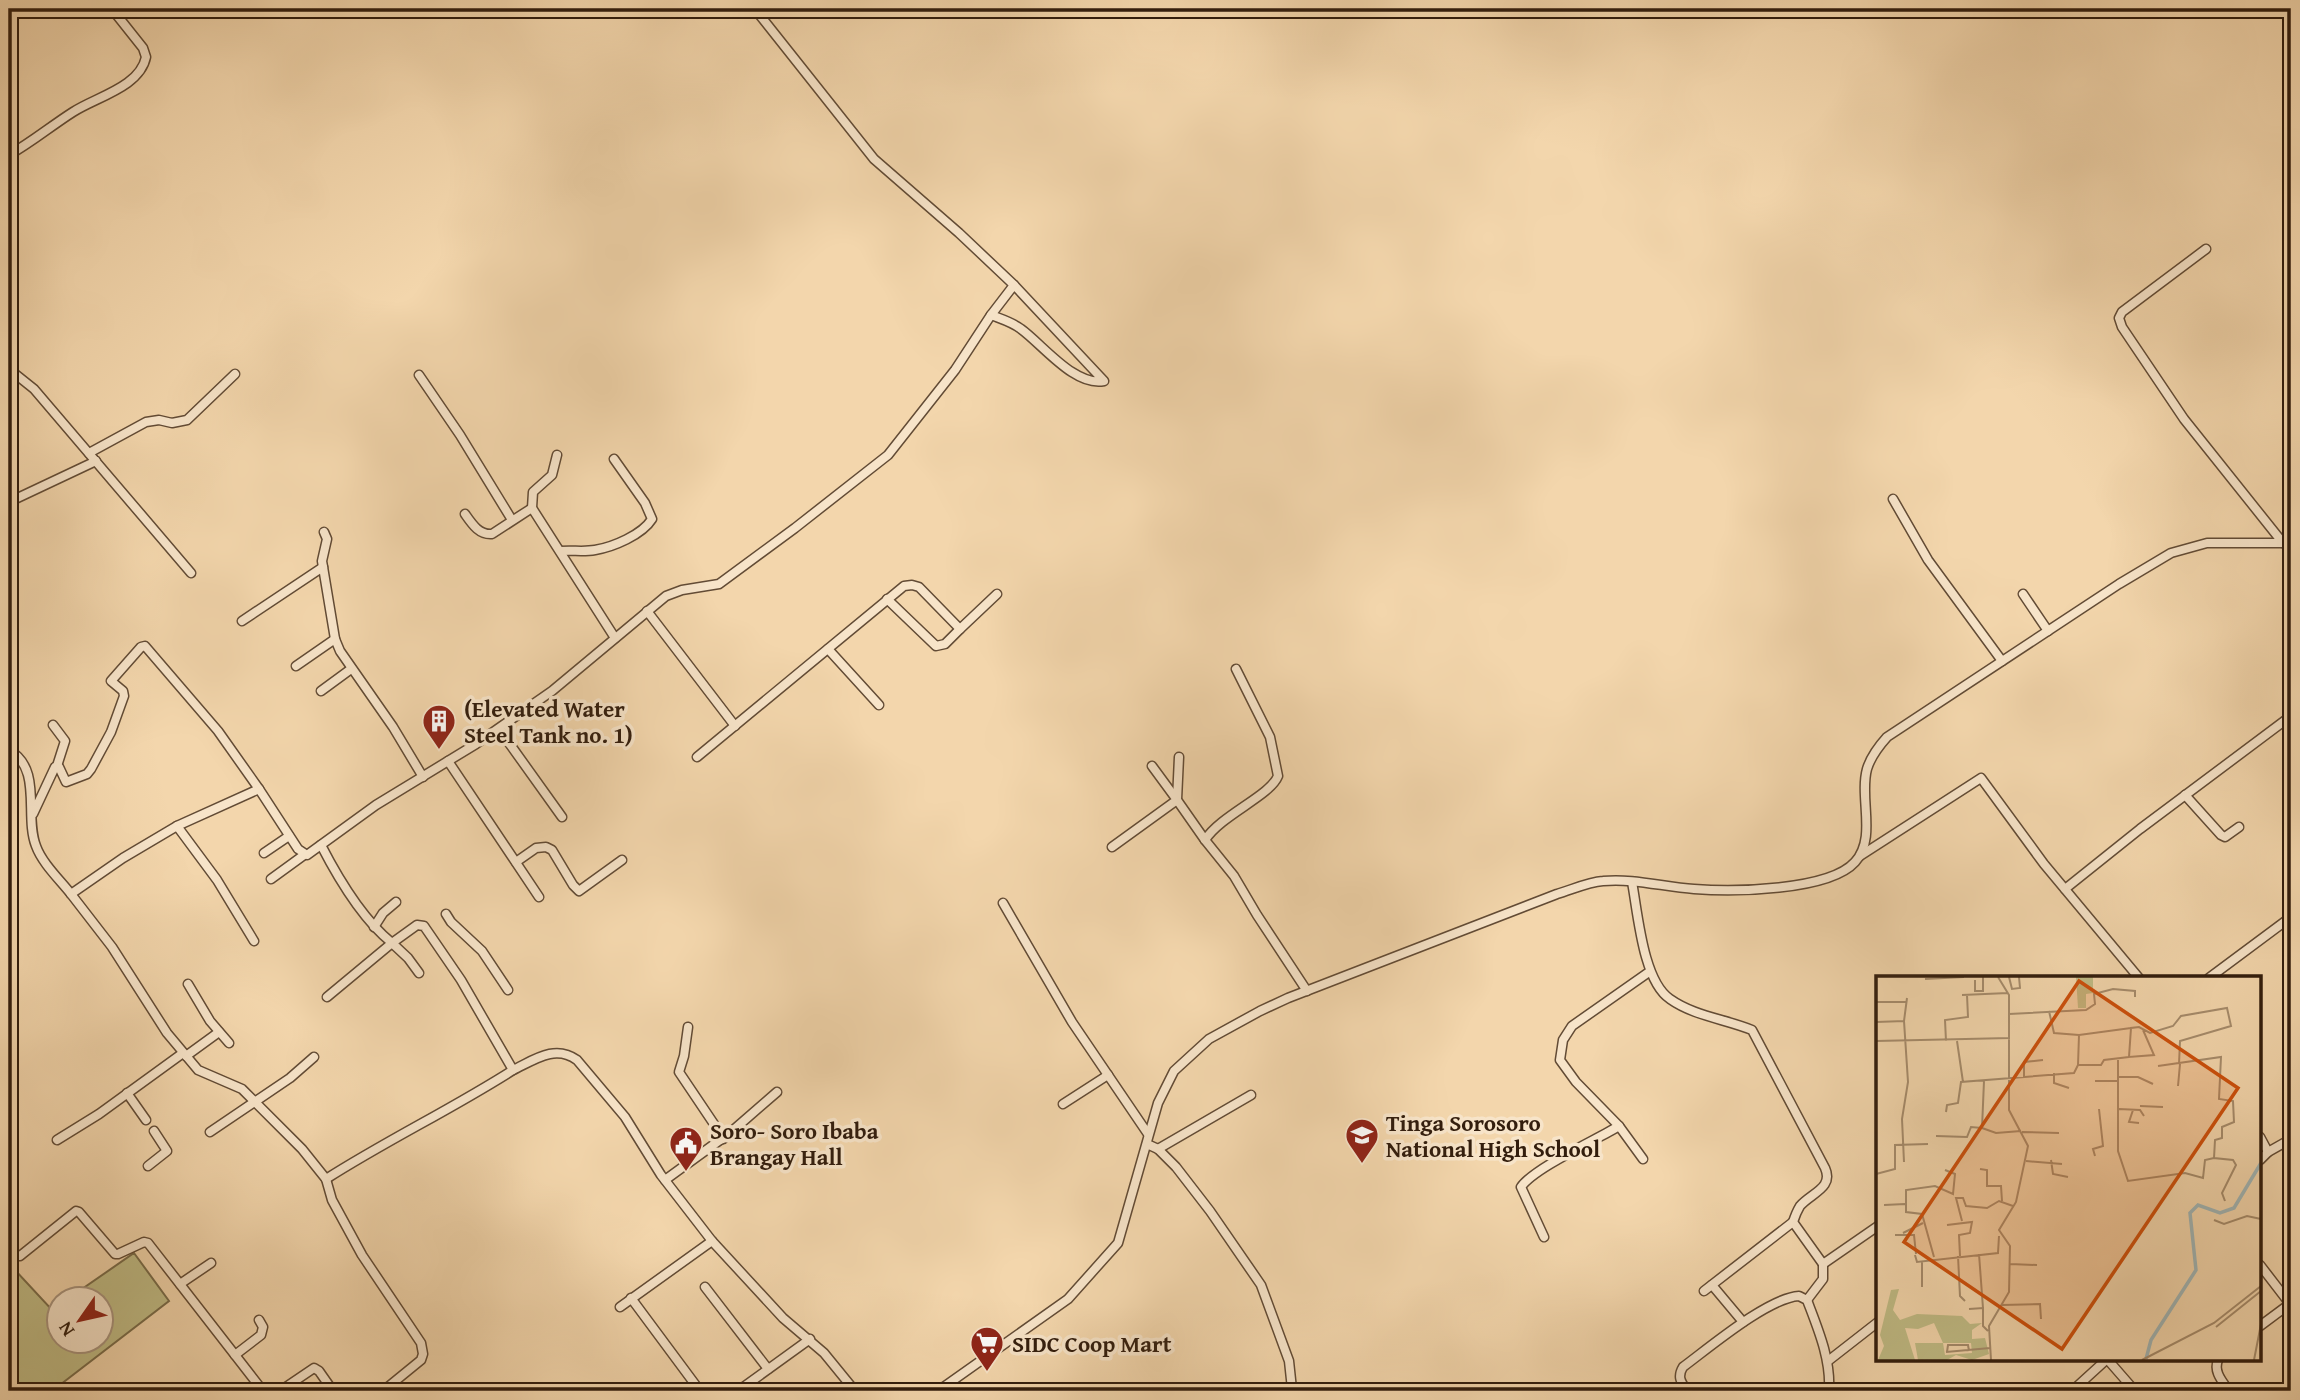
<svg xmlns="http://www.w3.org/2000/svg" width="2300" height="1400" font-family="'Gentium Book Plus',serif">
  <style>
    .green { fill: #c0bc86; stroke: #796c4a; stroke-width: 2 }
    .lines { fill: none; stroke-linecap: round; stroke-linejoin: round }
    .minor-casing { stroke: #624b35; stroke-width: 11 }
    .minor { stroke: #f7e4c9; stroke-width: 8 }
    .labels { text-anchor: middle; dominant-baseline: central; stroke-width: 7; stroke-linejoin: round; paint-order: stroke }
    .poi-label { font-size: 23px; font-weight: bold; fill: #321d0d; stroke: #f7e4c9; text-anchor: start }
    .inset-river { fill: none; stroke: #a1b6b6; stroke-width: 3.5 }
    .inset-road { fill: none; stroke: #a68c6c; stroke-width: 2 }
    .view { fill: #cd500c; fill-opacity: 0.15; stroke: #cd500c; stroke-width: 3.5 }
    .inset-edge { fill: none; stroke: #321d0d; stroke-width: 3.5 }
  </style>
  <rect width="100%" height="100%" fill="#f3d6ac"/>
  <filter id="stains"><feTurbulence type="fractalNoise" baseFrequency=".00286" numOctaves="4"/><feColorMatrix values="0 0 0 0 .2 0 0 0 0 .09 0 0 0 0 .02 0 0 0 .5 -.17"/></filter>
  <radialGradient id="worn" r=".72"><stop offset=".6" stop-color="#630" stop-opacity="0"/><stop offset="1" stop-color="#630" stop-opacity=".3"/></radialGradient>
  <!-- green -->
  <polygon class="green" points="134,1253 169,1301 52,1391 9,1391 9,1274 15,1270 52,1310 59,1305 60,1340 102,1340 102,1298 69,1298"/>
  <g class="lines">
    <defs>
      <g id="minor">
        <path d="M9,155C32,142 51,126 73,112C96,97 140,87 146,57L143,48L112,9"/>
        <polyline points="2206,249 2122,312 2119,318 2122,327 2184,419 2283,543"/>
        <path d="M991,315C1001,319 1012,322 1021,329C1043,345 1075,387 1104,381L1014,285"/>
        <polyline points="9,369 34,389 191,573"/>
        <polyline points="419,375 460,435 512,520"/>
        <polyline points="89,453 146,422 159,420 172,423 187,420 235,374"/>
        <polyline points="557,455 552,475 533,492 532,508 615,638"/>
        <polyline points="1893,499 1928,560 2002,661"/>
        <polyline points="9,502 96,461"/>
        <path d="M465,514C472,524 479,535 492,534L532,508"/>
        <polyline points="324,532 327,539 322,561 335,639 340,651 393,727 423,777"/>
        <path d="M561,551C572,550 584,552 595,550C613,547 642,535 652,519L645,503L614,459"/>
        <polyline points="2023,594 2048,631"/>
        <polyline points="887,599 936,646 945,644 960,629"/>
        <polyline points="647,611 735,726"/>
        <polyline points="242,621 323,567"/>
        <polyline points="828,649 879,705"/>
        <polyline points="296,666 335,639"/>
        <polyline points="321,691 351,669"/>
        <polyline points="53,725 65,741 57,766"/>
        <polyline points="499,729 562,817"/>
        <path d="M9,750C43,769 24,816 36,846C42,863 60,880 71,894L123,858L177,826L259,789L218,731L145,646L141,647L111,681L123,691L124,696L111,732L91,769L87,774L66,782L59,767H55L33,814"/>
        <polyline points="697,757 904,586 912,585 919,587 960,629 997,594"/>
        <polyline points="1179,757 1177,800 1205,840 1234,876 1257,915 1307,991"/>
        <polyline points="448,761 539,897"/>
        <polyline points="259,789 298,849 307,855 376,805 476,744 552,691 666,596 682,590 719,584 795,528 888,455 955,370 991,315 1014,285 959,233 874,159 755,9"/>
        <polyline points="2185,795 2221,835 2225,837 2239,827"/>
        <polyline points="177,826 217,880 254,941"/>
        <path d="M1205,840C1221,815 1270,796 1278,776L1270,737L1236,669"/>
        <path d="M321,845C339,880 362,919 392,943L417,925L424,926L461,980L513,1070C534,1060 555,1044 577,1060L625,1117L661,1175L712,1241L783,1318L824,1353L855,1391"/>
        <polyline points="1112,847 1177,800 1152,766"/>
        <polyline points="264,853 289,836"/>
        <polyline points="1860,856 1981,778 2044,864 2139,978"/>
        <polyline points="516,862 536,848 546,847 552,850 573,885 579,891 622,860"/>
        <polyline points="271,879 304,855"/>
        <path d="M1632,882C1638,914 1643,981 1670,999C1694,1016 1725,1019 1752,1030L1825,1168C1834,1188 1811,1193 1800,1206C1797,1211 1795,1216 1793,1222L1823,1264L1878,1226"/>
        <polyline points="2065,889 2140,829 2291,716"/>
        <polyline points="71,894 112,947 167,1033 198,1070 242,1089 302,1149 326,1179 332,1200 362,1255 421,1343 423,1354 421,1360 383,1391"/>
        <polyline points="1003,903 1072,1022 1148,1134"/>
        <polyline points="446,914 451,922 482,951 508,990"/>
        <polyline points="374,927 383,913 396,902"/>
        <polyline points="2209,978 2291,917"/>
        <polyline points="188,984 210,1021 229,1043"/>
        <polyline points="327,997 392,943 408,958 419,973"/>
        <polyline points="186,1056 219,1032"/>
        <polyline points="127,1093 146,1120"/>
        <polyline points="1063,1104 1108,1075"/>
        <polyline points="1619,1126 1643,1159"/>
        <polyline points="210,1132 290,1078 314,1057"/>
        <polyline points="2260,1137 2268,1152 2291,1139"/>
        <polyline points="57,1140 99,1114 183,1053"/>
        <polyline points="720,1140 723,1139 777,1092"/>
        <polyline points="1147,1144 1158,1149 1176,1167 1210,1211 1261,1285 1289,1361 1292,1389 1285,1391"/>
        <polyline points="1158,1149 1251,1095"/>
        <polyline points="2260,1160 2268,1152"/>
        <polyline points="148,1166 167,1151 154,1131"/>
        <path d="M326,1179C387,1140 452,1109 513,1070"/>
        <polyline points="665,1180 720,1140 720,1133 679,1072 684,1056 688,1027"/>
        <path d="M1544,1237L1521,1187C1534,1168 1596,1140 1619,1126L1576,1082L1560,1060L1563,1040L1572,1026L1649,972"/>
        <polyline points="9,1250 12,1255 20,1256 76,1211 79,1212 115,1254 118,1254 144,1242 148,1243 263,1391"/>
        <polyline points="2260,1265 2290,1304"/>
        <polyline points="180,1284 211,1263"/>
        <polyline points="1712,1285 1743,1322"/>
        <polyline points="705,1287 768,1369"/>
        <polyline points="1704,1291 1793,1222"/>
        <polyline points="631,1298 700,1391"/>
        <polyline points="1807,1300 1823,1279 1823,1264"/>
        <polyline points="620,1307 712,1241"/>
        <polyline points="2260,1326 2291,1303"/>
        <polyline points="235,1355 261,1335 263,1327 259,1320"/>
        <polyline points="2108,1360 2135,1391"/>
        <path d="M2218,1360C2213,1372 2223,1382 2229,1391"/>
        <polyline points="1828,1361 1878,1322"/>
        <polyline points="280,1391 314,1368 319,1371 333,1391"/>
        <polyline points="738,1391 810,1339"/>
        <path d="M938,1391L1068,1299L1118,1243L1158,1103L1174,1071L1209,1039L1260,1011L1288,998L1557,894C1571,890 1588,882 1603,881C1633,878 1664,887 1694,889C1732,892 1829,891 1855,862C1877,838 1859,798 1867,769C1871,756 1878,747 1887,737L2119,584L2171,553L2207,543H2291"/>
        <path d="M1687,1391C1681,1382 1677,1377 1683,1367C1710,1347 1768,1298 1799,1296L1807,1300C1818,1329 1831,1359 1829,1391"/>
        <polyline points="2072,1391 2106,1360"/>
      </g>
    </defs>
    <!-- minor casing -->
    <use href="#minor" class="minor-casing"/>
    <!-- minor -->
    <use href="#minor" class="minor"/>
  </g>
  <!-- icons -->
  <defs>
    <symbol id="building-pin" viewBox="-11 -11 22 30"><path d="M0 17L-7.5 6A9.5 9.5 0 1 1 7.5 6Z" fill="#8f2418" stroke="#f7e4c9"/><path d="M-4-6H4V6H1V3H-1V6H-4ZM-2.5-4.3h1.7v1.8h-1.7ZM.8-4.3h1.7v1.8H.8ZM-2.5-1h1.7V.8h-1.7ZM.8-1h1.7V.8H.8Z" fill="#fff"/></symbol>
    <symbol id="school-pin" viewBox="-11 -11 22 30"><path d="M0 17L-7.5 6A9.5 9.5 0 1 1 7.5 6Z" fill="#8f2418" stroke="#f7e4c9"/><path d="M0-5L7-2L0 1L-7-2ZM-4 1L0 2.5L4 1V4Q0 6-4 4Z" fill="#fff"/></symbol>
    <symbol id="civic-pin" viewBox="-11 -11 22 30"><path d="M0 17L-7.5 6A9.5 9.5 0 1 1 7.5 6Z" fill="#8f2418" stroke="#f7e4c9"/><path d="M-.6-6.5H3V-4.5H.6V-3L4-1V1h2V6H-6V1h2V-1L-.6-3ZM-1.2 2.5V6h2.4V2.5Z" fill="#fff"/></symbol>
    <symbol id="supermarket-pin" viewBox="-11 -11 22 30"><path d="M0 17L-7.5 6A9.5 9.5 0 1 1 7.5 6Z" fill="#8f2418" stroke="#f7e4c9"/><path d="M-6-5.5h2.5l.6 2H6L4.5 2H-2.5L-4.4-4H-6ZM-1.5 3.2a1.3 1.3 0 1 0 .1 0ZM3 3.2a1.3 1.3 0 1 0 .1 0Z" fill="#fff"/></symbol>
  </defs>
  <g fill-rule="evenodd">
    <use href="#building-pin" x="420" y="702" width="38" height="52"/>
    <use href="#school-pin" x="1343" y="1116" width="38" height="52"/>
    <use href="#civic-pin" x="667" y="1124" width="38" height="52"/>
    <use href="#supermarket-pin" x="968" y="1324" width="38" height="52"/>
  </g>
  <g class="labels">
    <!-- poi labels -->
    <g class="poi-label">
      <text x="464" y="708">(Elevated Water<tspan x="464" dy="26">Steel Tank no. 1)</tspan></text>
      <text x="1386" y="1122">Tinga Sorosoro<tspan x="1386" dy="26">National High School</tspan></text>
      <text x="710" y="1130">Soro- Soro Ibaba<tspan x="710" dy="26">Brangay Hall</tspan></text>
      <text x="1012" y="1343">SIDC Coop Mart</text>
    </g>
  </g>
  <!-- overview -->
  <g transform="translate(1876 976)">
    <rect width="385" height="385" fill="#f3d6ac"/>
    <path d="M200,1H217V17L210,18V32H202ZM23,313L17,334L24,344L41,338L86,340L94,348L106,347L96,354V363L109,362L113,378L96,384L80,379L71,384H42L39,367H67L58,347L42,353L29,352L39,384H2L8,370L4,359L15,314ZM67,367H95L96,377L69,379Z" fill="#c0bc86" fill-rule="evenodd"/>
    <path class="inset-river" d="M270,383L275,364L320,294L314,237L322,229L344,237L358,232L385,187"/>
    <path class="inset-road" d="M133,1L136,13L144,12L143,1M49,3L88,1M99,4V15H107V1M86,19L132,17M0,26H31M173,35L178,57L203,59L255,52M133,38L210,34L219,28L218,18L237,13L259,15V21M28,45L31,22M0,46L28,45L32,106L26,143L28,186M267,54L278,79L253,81L255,52L263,51L274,57L297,50L305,40L351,32L355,50L304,65L303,88M0,65L134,62M70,65L69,44L92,41L91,19M81,65L87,106M242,84V175L252,205L309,197L327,202L329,184L338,182M202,89L203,59M282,90L345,81L343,123L357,125L358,146L346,151V162L339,164L338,182L357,184L360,189L346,217L349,225M178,97V107L193,112M242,101H262L277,108M148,102V86L167,84M108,105L106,152L120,157L145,155M219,105H242M302,110L304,88M264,130L287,131M243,133L264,134L268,140M257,134L253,146L263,147M70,136L71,129L82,127L85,106L198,97L202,89H225L228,84L253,81M146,156L183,157M60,160L91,161L95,151L106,152M219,180L217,173L227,170L223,133M175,184L177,198L192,201M150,185L186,188M104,193L111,194V210H125L126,225M0,198L19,193V169L52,168M8,229L29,228M338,244L348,248L371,240L385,243M86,245L80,222H87L90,230L111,232L123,225L137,230M71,249L96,246L94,257L83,259L84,280M27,257L47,247M19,259H38L40,278M103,278L107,332M39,279L41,286L122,277L123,260M82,280L84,320L89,325M58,281L46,238L30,236V214L59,210L77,218L79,198L69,194M134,288L161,289M46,311V286M126,329L164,328L165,343M93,333L107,332V350L112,355M340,351L385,315M70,376L114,372M71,376L72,369H92L93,375M115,384L113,350L133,316L134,270L123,254L140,226L152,170L133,134V19L122,1M266,384L338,347L385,310M378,384L385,348"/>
    <path class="view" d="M203,5L362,112L186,373L28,266Z"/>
    <rect width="385" height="385" class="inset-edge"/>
  </g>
  <!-- margin -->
  <rect width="2300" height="1400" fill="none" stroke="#f3d6ac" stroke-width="35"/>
  <rect x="10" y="10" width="2279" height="1379" fill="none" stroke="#321d0d" stroke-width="3.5"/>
  <rect x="18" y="18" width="2265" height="1365" fill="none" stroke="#321d0d" stroke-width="2"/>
  <!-- north arrow -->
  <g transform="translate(80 1320) rotate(236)"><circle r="33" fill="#f7e4c9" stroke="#a8947e" stroke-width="2"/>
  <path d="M0-5L12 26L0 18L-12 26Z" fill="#8f2418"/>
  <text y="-10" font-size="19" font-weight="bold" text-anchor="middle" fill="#321d0d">N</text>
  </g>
  <rect width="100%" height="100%" filter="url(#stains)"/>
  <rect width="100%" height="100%" fill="url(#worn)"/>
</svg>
